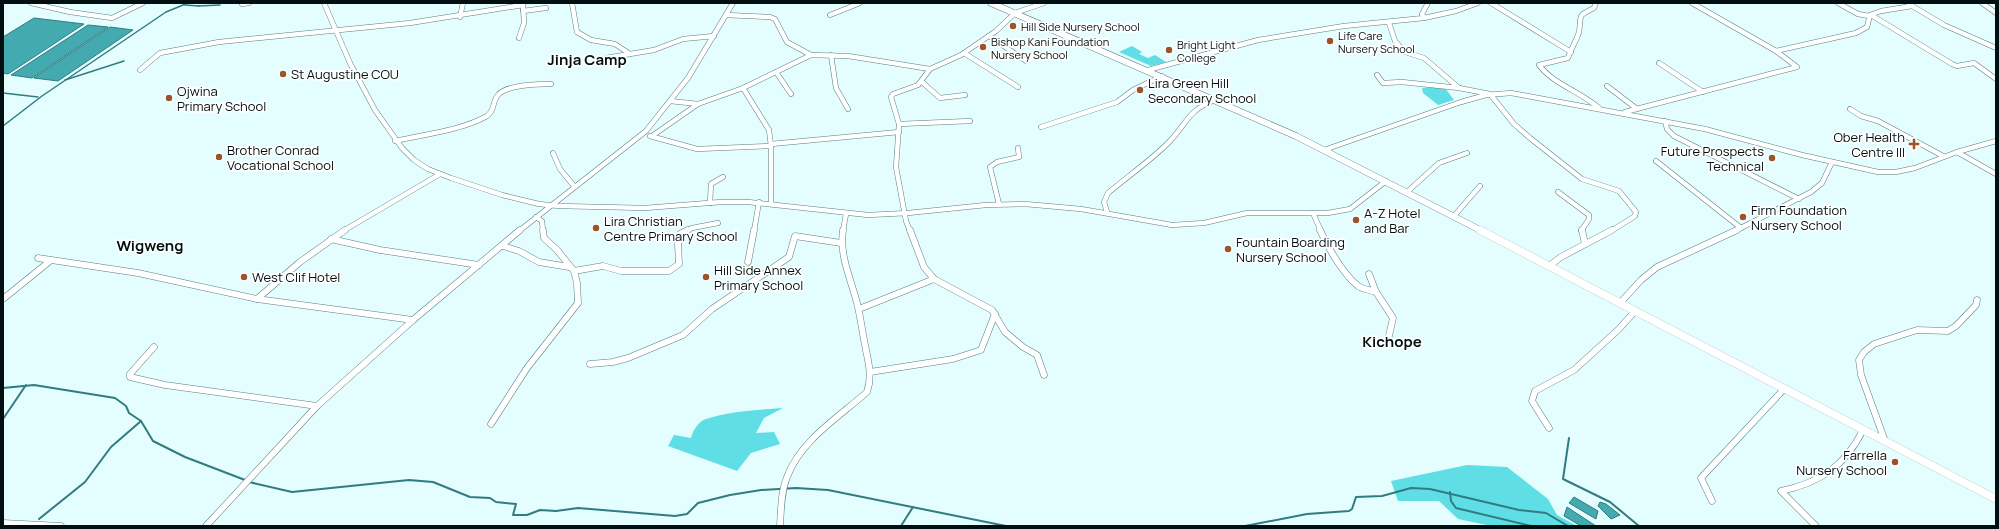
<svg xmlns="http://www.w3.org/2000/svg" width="1999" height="529" font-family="Manrope,sans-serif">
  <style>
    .green { fill: #60dee5 }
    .water { fill: #43aab0; stroke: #307c80 }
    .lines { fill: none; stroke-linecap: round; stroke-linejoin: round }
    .stream-far1 { stroke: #307c80; stroke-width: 1.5 }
    .stream { stroke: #307c80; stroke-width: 2 }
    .minor-far1-casing { stroke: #597f81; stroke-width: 5.5 }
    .minor-casing { stroke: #597f81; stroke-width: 7 }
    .tertiary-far1-casing { stroke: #597f81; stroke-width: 7 }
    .tertiary-casing { stroke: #597f81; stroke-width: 8 }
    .minor-far1 { stroke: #fff; stroke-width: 4.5 }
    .minor { stroke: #fff; stroke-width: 6 }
    .tertiary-far1 { stroke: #fff; stroke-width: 6 }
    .tertiary { stroke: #fff; stroke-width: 8 }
    .poi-dot { fill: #995429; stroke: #fff; stroke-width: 1.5 }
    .labels { text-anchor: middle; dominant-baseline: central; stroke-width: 3.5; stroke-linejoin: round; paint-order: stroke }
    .far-poi-label { font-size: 11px; fill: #020f10; stroke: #fff; text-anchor: start }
    .poi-label { font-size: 13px; fill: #020f10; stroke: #fff; text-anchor: start }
    .quarter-label { font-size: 15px; font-weight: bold; fill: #020f10; stroke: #fff }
  </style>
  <rect width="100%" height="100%" fill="#e4fdfe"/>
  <!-- green -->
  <g class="green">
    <polygon points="1132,46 1142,52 1139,54 1148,58 1155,55 1166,62 1151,66 1119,52"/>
    <polygon points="1435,87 1445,88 1454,100 1438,105 1423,93 1422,88"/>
    <path d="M783,408L764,418L756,433L774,432L780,444L751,453L737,471L668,446L674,435L691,438C693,430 698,422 706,419C730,411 758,410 783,408Z"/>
    <polygon points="1467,465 1507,467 1548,499 1557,515 1577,526 1491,526 1458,519 1439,501 1398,501 1391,481"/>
  </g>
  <!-- water -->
  <g class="water">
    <polygon points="34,18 84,24 8,74 3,73 3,37"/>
    <polygon points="88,25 108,27 32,78 11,75"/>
    <polygon points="110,27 133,30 58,81 34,78"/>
    <polygon points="1574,497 1598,511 1596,519 1569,503"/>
    <polygon points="1600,502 1606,504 1620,515 1611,519 1598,506"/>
    <polygon points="1567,507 1596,526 1581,526 1564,516"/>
  </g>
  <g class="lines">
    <!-- stream-far1 -->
    <g class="stream-far1">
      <polyline points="185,5 199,6"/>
      <polyline points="198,6 220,5"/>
      <polyline points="65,80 124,61"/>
      <polyline points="3,93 38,97"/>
      <polyline points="3,126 42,96 166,12 188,3"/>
    </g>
    <!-- stream -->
    <g class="stream">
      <polyline points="3,388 34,385 115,398 126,406 129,413 141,421 153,441 185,457 245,480"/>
      <polyline points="3,419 26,385"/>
      <polyline points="1569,438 1563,479 1610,502 1639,526"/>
      <polyline points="249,482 292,492 409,480 433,482 470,497 490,498 496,502 516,504 513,515 527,515 540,510 556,511 578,508 675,516 687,514 698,503 730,495 761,490 796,488 828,490 1006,526"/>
      <polyline points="1450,492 1451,501 1456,508 1531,526"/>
      <polyline points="39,519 85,482 111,447 141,421"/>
      <polyline points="901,526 913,507"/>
      <polyline points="1245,526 1307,514 1349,511 1352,509 1356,497 1382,496 1411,488 1430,489 1519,510 1546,513 1568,526"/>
    </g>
    <defs>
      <g id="minor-far1">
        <polyline points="31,3 70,12 112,18 143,3"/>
        <polyline points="324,3 350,63 375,110 402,148 414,160 428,169 451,178 502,195 539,204 559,206 645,208 721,202 748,202 868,215 908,213 986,205 1025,204 1081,209 1172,225 1204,223 1247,213 1328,213 1350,209 1386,181"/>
        <polyline points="572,3 577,32 591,40 615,44 630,54"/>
        <polyline points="1491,3 1571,52"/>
        <path d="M1596,3L1594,8C1576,17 1582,14 1579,32C1578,37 1570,51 1568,58L1539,65C1553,84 1581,92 1599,108"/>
        <polyline points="1838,3 1858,14 1869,16"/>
        <polyline points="1982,3 1996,13"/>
        <polyline points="242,4 249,3"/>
        <polyline points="1909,4 1944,25 1996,48"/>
        <polyline points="523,11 546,8"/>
        <polyline points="726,15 770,17 775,19 787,42 811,55"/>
        <polyline points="830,15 860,3"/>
        <polyline points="1871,15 1952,64 1957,66 1974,63 1996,79"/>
        <polyline points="460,17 463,3"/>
        <polyline points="1424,18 1456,11 1478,3"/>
        <polyline points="1389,23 1395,41 1405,52 1424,58 1459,88 1490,94 1514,124 1530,138 1582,179 1619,191 1636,212 1635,216 1611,231"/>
        <polyline points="989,36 1026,61"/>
        <polyline points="519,38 524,23 523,5"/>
        <polyline points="1776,51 1856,33 1867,27 1870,15 1881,11 1912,6"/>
        <polyline points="964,53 1018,87"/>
        <polyline points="831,55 836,88 848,109"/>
        <polyline points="1659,63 1703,92"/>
        <polyline points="604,64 606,58 654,50 683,39 714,36"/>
        <polyline points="140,70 160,53 219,42 410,23 523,5 524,3"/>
        <polyline points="1148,70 1258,40 1344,26 1424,18 1422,14 1428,3"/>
        <polyline points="776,72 791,94"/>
        <polyline points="1377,75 1383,83 1402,82 1459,88"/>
        <polyline points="922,82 940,98 965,95"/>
        <polyline points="1607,86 1637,109"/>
        <polyline points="743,88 769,130 771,146 771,203"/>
        <polyline points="670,101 698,104"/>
        <polyline points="1850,109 1861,116 1878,121 1943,156"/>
        <polyline points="1625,112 1797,67 1776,51 1692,3"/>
        <polyline points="1665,121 1667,129 1674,136 1799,199"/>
        <polyline points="899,124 970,121"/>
        <polyline points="1041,127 1117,102 1133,90 1162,76"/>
        <polyline points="650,136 697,149 771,146"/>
        <polyline points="652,136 698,104 743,88 811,55 848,56 930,69"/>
        <path d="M395,141C425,134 460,131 487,116C495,111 492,102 498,95C506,85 538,84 551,84"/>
        <polyline points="771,144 899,132"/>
        <polyline points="1324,150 1461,102 1486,95 1511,93 1705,129 1802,155 1878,172 1896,172 1915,168 1957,152 1996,141"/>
        <polyline points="1957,152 1996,174"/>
        <polyline points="553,153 560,169 574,186"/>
        <polyline points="1656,161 1741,228"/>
        <polyline points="1407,192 1439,163 1467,153"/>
        <polyline points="1558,192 1589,215 1589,219 1581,231"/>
        <polyline points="710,203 711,184 723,177"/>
        <polyline points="999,204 990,167 997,162 1019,157 1018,148"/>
        <path d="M1107,212L1104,202L1108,193C1127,177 1154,158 1170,141C1188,122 1188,110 1215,100"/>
        <polyline points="1313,213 1321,231"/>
        <polyline points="1454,216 1480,186"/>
        <polyline points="536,217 542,221 543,231"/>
        <polyline points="343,231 440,174"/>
        <polyline points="519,231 646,131 688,78 733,3"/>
        <polyline points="686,231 692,228 718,223"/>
        <polyline points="754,231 759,202"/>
        <polyline points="843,231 846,214"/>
        <polyline points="910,231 906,221 896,167 899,124 891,97 893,94 918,85 930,69 961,55 996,31 1015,13 1044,3"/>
        <polyline points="1735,231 1811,192 1822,183 1832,162"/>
      </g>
      <g id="minor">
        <polyline points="910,230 924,267 934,279 992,310 1005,332 1023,347 1037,355 1044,375"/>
        <path d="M1320,230C1329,249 1341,272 1358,286C1362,289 1370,290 1376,292"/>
        <polyline points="1582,230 1585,244"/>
        <polyline points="331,239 380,250 479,265"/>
        <polyline points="503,246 519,251 539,262 569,267"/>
        <polyline points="38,258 138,273 257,299 413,320"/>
        <polyline points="748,262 754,230"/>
        <polyline points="1549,266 1561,257 1612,230"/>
        <polyline points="574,271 603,266 621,271 669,271 679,264 678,244 680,234 688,230"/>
        <polyline points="1369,274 1376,292 1393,318 1388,340"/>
        <polyline points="3,299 50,261"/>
        <polyline points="257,299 300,262 345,230"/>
        <polyline points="1620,303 1641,280 1657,267 1737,230"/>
        <polyline points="859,309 934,279"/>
        <polyline points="154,347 130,374 130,377 165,385 317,406"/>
        <polyline points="590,364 613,362 628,358 683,335 712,309 789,257 795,236 841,243"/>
        <polyline points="870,372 953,359 981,350 995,314"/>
        <polyline points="491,424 527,368 578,303 577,283 574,271 557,250 544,238 543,230"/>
        <polyline points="1549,428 1532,401 1535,391 1574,370 1619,329 1635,311"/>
        <polyline points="1885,441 1861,375 1859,360 1864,352 1874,344 1917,330 1948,331 1956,326 1976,305 1977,300"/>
        <polyline points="1712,501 1701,478 1784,389"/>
        <polyline points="3,523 61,526"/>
        <polyline points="206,526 317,406 413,320 520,230"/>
        <path d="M780,526C781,510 781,492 787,477C801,440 839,417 867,392C872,378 869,364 866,350C863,336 861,321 858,307C852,281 839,257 843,230"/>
        <path d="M1816,526L1781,491C1820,483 1845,466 1863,430"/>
      </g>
      <polyline id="tertiary-far1" points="991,3 1296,136 1482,231"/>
      <polyline id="tertiary" points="1480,230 1996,499"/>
    </defs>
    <!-- minor-far1 casing -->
    <use href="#minor-far1" class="minor-far1-casing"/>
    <!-- minor casing -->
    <use href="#minor" class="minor-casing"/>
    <!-- tertiary-far1 casing -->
    <use href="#tertiary-far1" class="tertiary-far1-casing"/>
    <!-- tertiary casing -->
    <use href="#tertiary" class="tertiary-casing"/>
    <!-- minor-far1 -->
    <use href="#minor-far1" class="minor-far1"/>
    <!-- minor -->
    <use href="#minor" class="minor"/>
    <!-- tertiary-far1 -->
    <use href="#tertiary-far1" class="tertiary-far1"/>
    <!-- tertiary -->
    <use href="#tertiary" class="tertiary"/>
  </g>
  <!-- markers -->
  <g class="poi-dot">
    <circle cx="1013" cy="26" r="4"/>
    <circle cx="1330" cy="41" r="4"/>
    <circle cx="983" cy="47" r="4"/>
    <circle cx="1169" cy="50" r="4"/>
    <circle cx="283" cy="74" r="4"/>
    <circle cx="1140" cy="90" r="4"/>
    <circle cx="169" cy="98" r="4"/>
    <path d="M1912 138h4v4h4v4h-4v4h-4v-4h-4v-4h4z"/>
    <circle cx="219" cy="157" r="4"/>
    <circle cx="1772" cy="158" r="4"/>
    <circle cx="1743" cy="217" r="4"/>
    <circle cx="1356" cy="220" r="4"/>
    <circle cx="596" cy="228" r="4"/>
    <circle cx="1228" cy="249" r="4"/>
    <circle cx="244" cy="277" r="4"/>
    <circle cx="706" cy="277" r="4"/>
    <circle cx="1895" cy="462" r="4"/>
  </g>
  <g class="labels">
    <!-- far-poi labels -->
    <g class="far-poi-label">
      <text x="1021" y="26">Hill Side Nursery School</text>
      <text x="1338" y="35">Life Care<tspan x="1338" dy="13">Nursery School</tspan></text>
      <text x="991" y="41">Bishop Kani Foundation<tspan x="991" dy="13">Nursery School</tspan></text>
      <text x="1177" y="44">Bright Light<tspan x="1177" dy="13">College</tspan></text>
    </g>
    <!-- poi labels -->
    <g class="poi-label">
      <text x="291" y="74">St Augustine COU</text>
      <text x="1148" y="83">Lira Green Hill<tspan x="1148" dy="15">Secondary School</tspan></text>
      <text x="177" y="91">Ojwina<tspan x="177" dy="15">Primary School</tspan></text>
      <text x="1905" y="137" text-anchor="end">Ober Health<tspan x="1905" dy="15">Centre III</tspan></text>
      <text x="227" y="150">Brother Conrad<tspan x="227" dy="15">Vocational School</tspan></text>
      <text x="1764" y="151" text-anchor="end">Future Prospects<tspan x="1764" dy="15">Technical</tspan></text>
      <text x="1751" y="210">Firm Foundation<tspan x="1751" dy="15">Nursery School</tspan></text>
      <text x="1364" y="213">A-Z Hotel<tspan x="1364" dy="15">and Bar</tspan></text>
      <text x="604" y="221">Lira Christian<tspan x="604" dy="15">Centre Primary School</tspan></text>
      <text x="1236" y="242">Fountain Boarding<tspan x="1236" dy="15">Nursery School</tspan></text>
      <text x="714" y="270">Hill Side Annex<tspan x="714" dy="15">Primary School</tspan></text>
      <text x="252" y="277">West Clif Hotel</text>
      <text x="1887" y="455" text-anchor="end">Farrella<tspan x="1887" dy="15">Nursery School</tspan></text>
    </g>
    <!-- quarter labels -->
    <g class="quarter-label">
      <text x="587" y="59">Jinja Camp</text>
      <text x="150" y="245">Wigweng</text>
      <text x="1392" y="341">Kichope</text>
    </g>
  </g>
  <!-- border -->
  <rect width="1999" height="529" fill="none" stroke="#020f10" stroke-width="8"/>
</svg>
